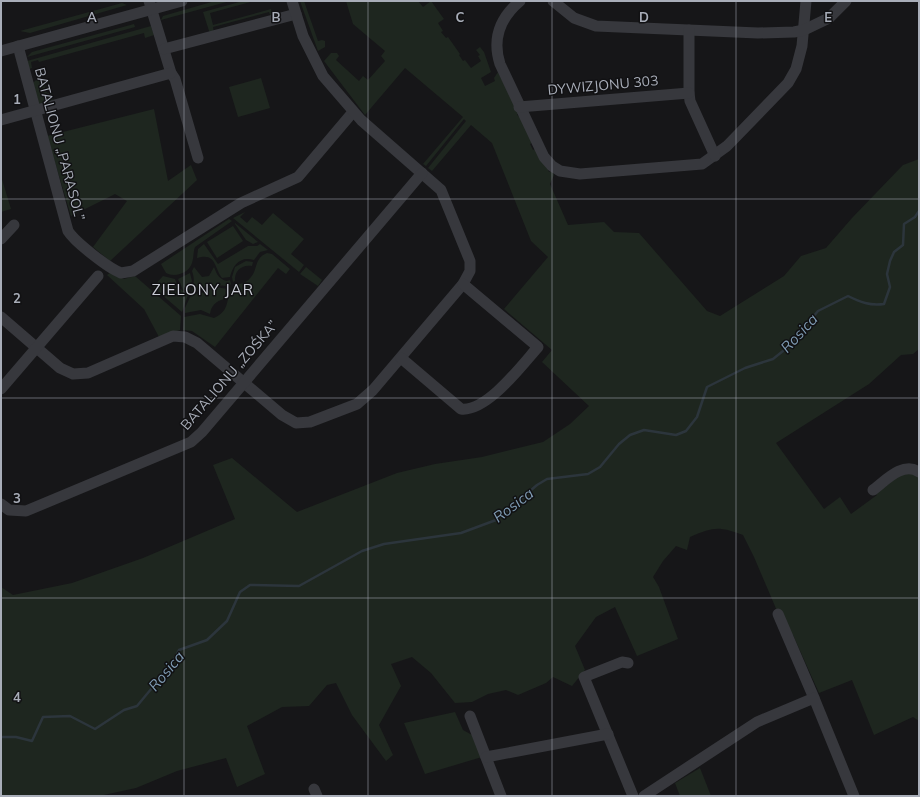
<svg xmlns="http://www.w3.org/2000/svg" width="920" height="797" font-family="Mulish,sans-serif">
  <style>
    .green { fill: #1e261f }
    .lines { fill: none; stroke-linecap: round; stroke-linejoin: round }
    .stream { stroke: #2c353c; stroke-width: 2.5 }
    .minor { stroke: #37383d; stroke-width: 11 }
    .grid { fill: none; stroke: #a8adb8; stroke-width: 1; stroke-opacity: 0.55 }
    .labels { text-anchor: middle; dominant-baseline: central; stroke-width: 3; stroke-linejoin: round; paint-order: stroke }
    .street-label { font-size: 14px; fill: #a8adb8; stroke: #111113 }
    .neighbourhood-label { font-size: 15px; letter-spacing: 1px; fill: #c9ccd4; stroke: #111113 }
    .water-label { font-size: 15px; font-style: italic; fill: #7f9bb3; stroke: #111113 }
    .grid-label { font-size: 13px; text-anchor: middle; font-weight: bold; fill: #a8adb8; stroke: #111113; stroke-width: 3; stroke-linejoin: round; paint-order: stroke }
  </style>
  <rect width="100%" height="100%" fill="#161618"/>
  <!-- green -->
  <g class="green">
    <polygon points="215,1 230,1 161,20 163,16"/>
    <polygon points="243,1 254,1 210,13 213,25 271,9 273,17 271,17 269,12 213,27 214,33 210,34 203,12"/>
    <polygon points="300,1 304,1 318,41 322,40 325,41 325,47 318,51"/>
    <path d="M346,1H418L423,7L431,1L444,19L438,23L443,31L441,32L446,38L448,37L460,54L459,55L463,61L465,60L471,68L481,61L478,56L480,55L476,50L480,47L484,52L491,72L481,78L485,86L495,81L494,78L498,72L519,114H517L518,116L521,117L532,143L530,144L533,150L535,149L550,168L548,171L550,172L552,170L553,171L554,175L550,184L568,225L604,222L614,232L639,233L707,311L720,316L784,276L801,256L826,248L852,218L903,165L919,159V349L913,354L901,355L869,384L776,443L824,509L840,497L851,514L877,495L876,494L896,478L908,472L919,476V721L913,717L874,735L852,680L819,693L793,635L786,632L754,557L743,535C718,526 714,527 690,537L687,550L676,546L663,561L653,577L659,587L678,639L637,656L615,607L596,617L575,646L585,670L572,686L553,677L546,683L518,695L506,690L488,694L472,702L455,703L431,673L412,657L391,664L401,686L379,725L393,755L386,761L352,715L336,683L327,685L309,706L282,707L247,726L265,774L237,787L226,758L177,771L136,788L99,796H1V587L13,595L72,583L143,558L235,519L213,465L232,458L297,512L397,473L435,464L482,457L543,442L570,424L589,406L542,362L552,350L504,309L548,257L531,241L492,143L471,125L432,171L428,168L466,121L464,119L426,166L423,164L463,117L405,68L365,115L324,61L331,53H337L339,56L336,60L359,81L363,76L368,80L385,61L381,56L385,51L353,24Z"/>
    <polygon points="122,3 127,5 30,33 20,31"/>
    <polygon points="134,24 135,27 27,57 32,52"/>
    <polygon points="151,26 154,35 145,38 144,33 39,62 38,60 31,62 32,68 29,69 27,61"/>
    <polygon points="38,78 42,78 47,93 52,92 53,101 39,104 33,83"/>
    <polygon points="261,78 270,108 238,117 229,87"/>
    <polygon points="154,109 168,181 191,165 197,180 110,261 93,247 127,201 115,194 71,216 47,136"/>
    <polygon points="1,176 11,209 1,212"/>
    <polygon points="245,212 240,217 247,223 252,217 262,225 273,213 304,239 291,254 304,265 299,272 233,218"/>
    <path d="M229,219L232,221L195,247C193,252 194,257 192,263C189,273 175,278 166,273L161,264Z"/>
    <polygon points="235,224 235,223 258,242 253,244 246,240"/>
    <polygon points="233,226 243,241 217,258 207,242"/>
    <path d="M204,244L218,264L248,246H257L260,244L268,250L260,252L254,260C240,256 233,265 230,277L222,278C214,267 216,252 197,258L198,249Z"/>
    <path d="M267,253L272,254L290,269L286,274L278,268L215,347L192,331L183,330L184,317L200,314L214,318C232,310 224,298 234,286C240,283 246,284 251,277C258,269 254,258 267,253Z"/>
    <path d="M246,261L253,262L252,266C242,264 234,271 235,281L233,282L232,277L235,267Z"/>
    <path d="M194,267L202,277L209,276L214,267C217,275 219,279 227,281L230,280L231,284L228,287C215,282 205,291 191,293C194,285 195,279 192,271Z"/>
    <polygon points="306,267 322,280 318,286 300,274"/>
    <polygon points="110,273 124,279 135,276 181,316 180,330 159,337 144,309 107,275"/>
    <polygon points="190,273 192,281 189,292 183,290 178,279"/>
    <polygon points="163,276 175,279 178,287 188,295 182,312 153,287"/>
    <path d="M216,287L227,289L224,299C216,301 211,306 210,314L201,310L185,313V308L191,295L204,292Z"/>
    <polygon points="455,712 463,730 472,735 482,757 425,774 404,723"/>
    <polygon points="700,768 711,796 680,796 675,783"/>
  </g>
  <g class="lines">
    <!-- stream -->
    <path class="stream" d="M1,737H16L32,741L43,717L70,716L95,729L124,710L137,706L171,665L179,650L207,640L227,621L240,592L250,585L299,586L362,551L384,544L461,533L496,520L537,485L547,479L588,474L600,467L619,444L630,435L644,430L676,435L686,431L697,417L707,387L745,368L773,359L788,347L818,311L848,296C860,302 870,306 884,304L890,287L887,274L890,261L894,252L903,245L904,224L915,217L919,211"/>
    <!-- minor -->
    <g class="minor">
      <polyline points="149,1 171,73 175,79 198,158"/>
      <path d="M520,1C500,18 492,39 500,64L544,157L552,166L560,171L580,174L702,164L727,146L788,83L796,69L802,46L806,1"/>
      <polyline points="553,1 574,18 596,26 758,33 794,32 804,30 829,18 846,1"/>
      <polyline points="689,30 689,93 690,101 715,156"/>
      <path d="M18,46L68,231C75,242 108,268 121,273L133,271L241,203L298,177L353,112"/>
      <polyline points="164,49 296,14"/>
      <polyline points="1,51 182,1"/>
      <polyline points="519,107 689,93"/>
      <polyline points="1,120 171,73"/>
      <polyline points="1,239 14,225"/>
      <polyline points="1,317 60,368 73,374 88,373 173,336 185,337 197,343 282,415 296,423 310,422 357,404 373,390 463,284 470,271 470,261 441,190 361,120 323,76 303,36 292,1"/>
      <path d="M401,358L461,409C487,412 522,365 538,347L463,284"/>
      <polyline points="1,389 98,276"/>
      <path d="M873,490C885,481 903,461 919,472"/>
      <polyline points="1,504 9,510 26,511 191,442 202,432 422,173"/>
      <polyline points="778,614 814,698"/>
      <polyline points="628,663 622,662 584,677 633,796"/>
      <polyline points="470,716 501,796"/>
      <polyline points="486,757 608,734"/>
      <polyline points="314,789 317,796"/>
      <polyline points="644,796 757,722 814,698 854,796"/>
    </g>
  </g>
  <!-- grid -->
  <path class="grid" d="M184,1V796M368,1V796M552,1V796M736,1V796M1,199H919M1,398H919M1,598H919"/>
  <g class="labels">
    <!-- street labels -->
    <g class="street-label">
      <text transform="translate(603 85) rotate(-5)">DYWIZJONU 303</text>
      <text transform="translate(60 144) rotate(75)">BATALIONU „PARASOL”</text>
      <text transform="translate(229 375) rotate(-49)">BATALIONU „ZOŚKA”</text>
    </g>
    <!-- neighbourhood labels -->
    <g class="neighbourhood-label">
      <text x="203" y="289">ZIELONY JAR</text>
    </g>
    <!-- water labels -->
    <g class="water-label">
      <text transform="translate(799 333) rotate(-47)">Rosica</text>
      <text transform="translate(513 505) rotate(-37)">Rosica</text>
      <text transform="translate(166 671) rotate(-50)">Rosica</text>
    </g>
  </g>
  <g class="grid-label">
    <text x="92" y="22">A</text>
    <text x="276" y="22">B</text>
    <text x="460" y="22">C</text>
    <text x="644" y="22">D</text>
    <text x="828" y="22">E</text>
    <text x="17" y="104">1</text>
    <text x="17" y="303">2</text>
    <text x="17" y="503">3</text>
    <text x="17" y="702">4</text>
  </g>
  <!-- border -->
  <rect width="920" height="797" fill="none" stroke="#a8adb8" stroke-width="4"/>
</svg>
